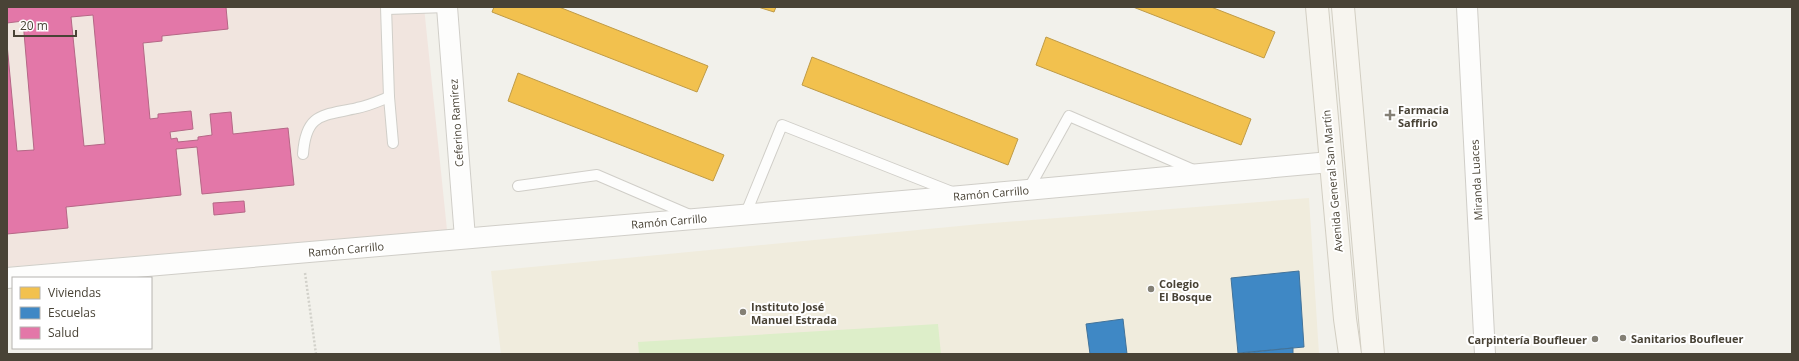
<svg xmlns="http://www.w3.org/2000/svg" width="1799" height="361" font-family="'Open Sans',sans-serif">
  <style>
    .education { fill: #f0ecdd }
    .medical { fill: #f1e5df }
    .green { fill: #ddeec9 }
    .homes { fill: #f2c14e; stroke: #bf9b47 }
    .schools { fill: #3f88c5; stroke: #42739a }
    .health { fill: #e377a8; stroke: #b56786; fill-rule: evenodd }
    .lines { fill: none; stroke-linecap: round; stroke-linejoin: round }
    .service-casing { stroke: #d0cec8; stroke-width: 12 }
    .minor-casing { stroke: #d0cec8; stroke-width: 22 }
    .secondary-casing { stroke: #d2cec2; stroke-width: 24 }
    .path { stroke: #d2d1ca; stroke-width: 2.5; stroke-dasharray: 2 2; stroke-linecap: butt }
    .service { stroke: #fdfdfc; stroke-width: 10 }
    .minor { stroke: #fdfdfc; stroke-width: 20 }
    .secondary { stroke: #f7f5ef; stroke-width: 22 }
    .poi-dot { fill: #848075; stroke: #fff; stroke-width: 1.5 }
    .labels { text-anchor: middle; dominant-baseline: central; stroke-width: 4; stroke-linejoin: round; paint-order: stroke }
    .poi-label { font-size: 11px; font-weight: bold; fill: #494336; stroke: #fff; text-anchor: start }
    .street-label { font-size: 11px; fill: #494336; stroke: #fff }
  </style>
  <rect width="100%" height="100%" fill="#f2f1eb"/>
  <!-- education -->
  <polygon class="education" points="1309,198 1319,354 501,354 491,271 980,224"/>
  <!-- medical -->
  <polygon class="medical" points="7,7 424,7 447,230 7,267"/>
  <!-- green -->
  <polygon class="green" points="938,324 941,354 639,354 638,342"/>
  <!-- homes -->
  <g class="homes">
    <polygon points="494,7 559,7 708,66 697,92 492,12"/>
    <polygon points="758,7 776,7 774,12"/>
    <polygon points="1133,7 1211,7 1275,32 1264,58"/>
    <polygon points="1046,37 1251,119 1241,145 1036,65"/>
    <polygon points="812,57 1018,139 1008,165 802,85"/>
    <polygon points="518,73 724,155 713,181 508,101"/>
  </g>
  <!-- schools -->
  <g class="schools">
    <polygon points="1299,271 1304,347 1238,353 1231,278"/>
    <polygon points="1123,319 1127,354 1090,354 1086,324"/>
    <polygon points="1293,348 1293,354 1244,354 1244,353"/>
  </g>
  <!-- health -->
  <g class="health">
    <path d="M7,7H226L228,29L162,36V41L143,43L150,119L158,118V114L191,111L193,129L170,132L171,139L177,138L178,142L198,140V137L212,135L210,114L231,112L233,134L288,128L294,185L202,194L197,147L176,149L181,195L66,207L68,228L7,234V44L17,151L34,150L23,21L7,23ZM93,15L105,144L84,146L71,17Z"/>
    <polygon points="244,201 245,212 214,215 213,203"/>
  </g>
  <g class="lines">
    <defs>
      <g id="service">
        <polyline points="386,7 389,97 393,143"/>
        <polyline points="387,9 447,7"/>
        <path d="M303,154C306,112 323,116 357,108C368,106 379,101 389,97"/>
        <polyline points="518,186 597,175 690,215"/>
        <polyline points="1028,190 1069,116 1196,171"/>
        <polyline points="746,213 782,125 952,192"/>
      </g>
      <g id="minor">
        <polyline points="447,7 465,238"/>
        <polyline points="1467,7 1485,354"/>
        <polyline points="7,278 961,196 1330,162"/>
      </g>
      <g id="secondary">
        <polyline points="1317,7 1345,319 1350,354"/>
        <polyline points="1343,7 1373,354"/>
      </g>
    </defs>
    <!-- service casing -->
    <use href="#service" class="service-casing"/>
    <!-- minor casing -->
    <use href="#minor" class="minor-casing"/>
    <!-- secondary casing -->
    <use href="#secondary" class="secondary-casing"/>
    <!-- path -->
    <polyline class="path" points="305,273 316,354"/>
    <!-- service -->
    <use href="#service" class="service"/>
    <!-- minor -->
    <use href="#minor" class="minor"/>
    <!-- secondary -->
    <use href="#secondary" class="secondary"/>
  </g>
  <!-- markers -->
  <g class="poi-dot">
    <path d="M1388 109h4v4h4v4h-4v4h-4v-4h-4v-4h4z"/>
    <circle cx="1151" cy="289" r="4"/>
    <circle cx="743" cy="312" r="4"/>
    <circle cx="1623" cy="338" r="4"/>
    <circle cx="1595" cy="339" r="4"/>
  </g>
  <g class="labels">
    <!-- poi labels -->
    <g class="poi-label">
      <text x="1398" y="109">Farmacia<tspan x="1398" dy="13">Saffirio</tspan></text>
      <text x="1159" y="283">Colegio<tspan x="1159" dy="13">El Bosque</tspan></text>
      <text x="751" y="306">Instituto José<tspan x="751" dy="13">Manuel Estrada</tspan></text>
      <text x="1631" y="338">Sanitarios Boufleuer</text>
      <text x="1587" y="339" text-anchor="end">Carpintería Boufleuer</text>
    </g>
    <!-- street labels -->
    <g class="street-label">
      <text transform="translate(456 123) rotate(-94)">Ceferino Ramírez</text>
      <text transform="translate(1476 180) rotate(-93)">Miranda Luaces</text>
      <text transform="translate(1332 181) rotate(-95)">Avenida General San Martín</text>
      <text transform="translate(991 193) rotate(-5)">Ramón Carrillo</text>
      <text transform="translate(669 221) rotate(-5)">Ramón Carrillo</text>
      <text transform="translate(346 249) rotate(-5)">Ramón Carrillo</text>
    </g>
  </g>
  <!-- border -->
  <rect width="1799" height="361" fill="none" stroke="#494336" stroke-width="16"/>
  <!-- legend -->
  <rect x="12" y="277" width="140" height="72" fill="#ffffff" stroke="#b6b4af"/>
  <rect x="20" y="287" width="20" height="12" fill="#f2c14e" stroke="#b6b4af"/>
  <text x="48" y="297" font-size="12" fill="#494336">Viviendas</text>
  <rect x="20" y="307" width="20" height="12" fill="#3f88c5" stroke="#b6b4af"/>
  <text x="48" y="317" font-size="12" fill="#494336">Escuelas</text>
  <rect x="20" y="327" width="20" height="12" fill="#e377a8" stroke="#b6b4af"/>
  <text x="48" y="337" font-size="12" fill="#494336">Salud</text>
  <!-- scale -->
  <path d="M14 30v6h62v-6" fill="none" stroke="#494336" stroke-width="2"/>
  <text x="20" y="30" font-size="12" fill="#494336" stroke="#ffffff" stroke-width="3" paint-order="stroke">20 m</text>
</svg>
